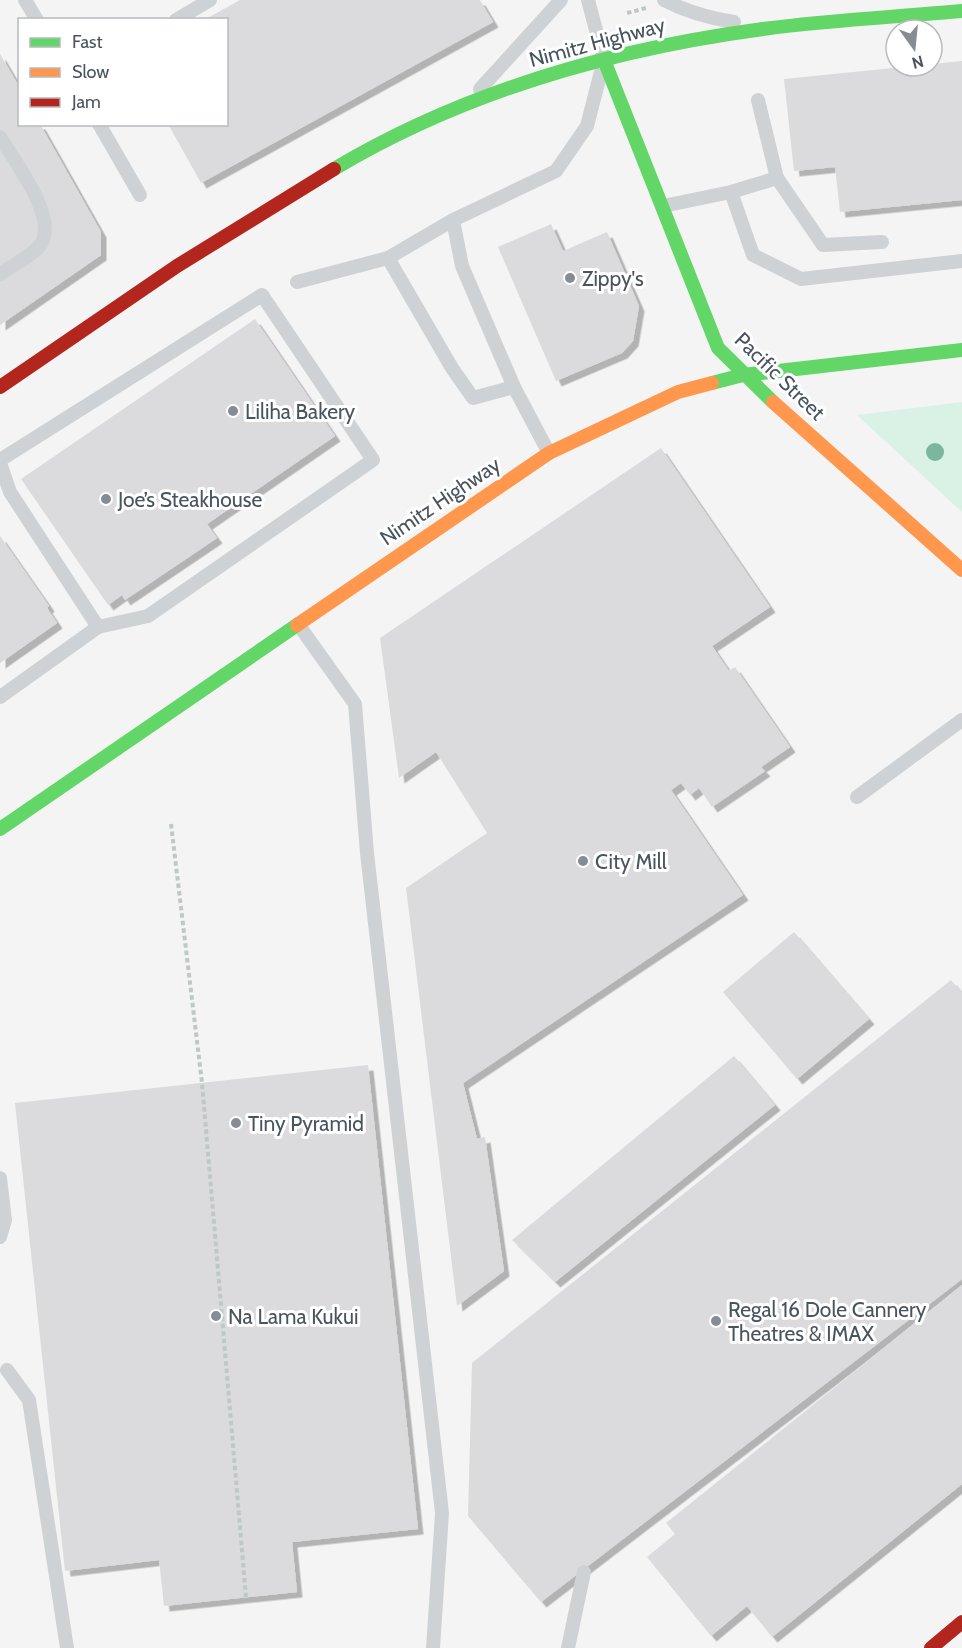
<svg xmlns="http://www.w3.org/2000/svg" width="962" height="1648" font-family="Cabin,sans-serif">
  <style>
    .green { fill: #d9f2e5 }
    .building { fill: #dbdbdd; filter: url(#shadow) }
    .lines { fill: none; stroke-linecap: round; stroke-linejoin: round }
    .path { stroke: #bdc9c5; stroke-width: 4; stroke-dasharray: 4.5 3; stroke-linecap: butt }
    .lane { stroke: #cfd2d4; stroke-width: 14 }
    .fast { stroke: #63d668; stroke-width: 14 }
    .slow { stroke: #ff974d; stroke-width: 14 }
    .jam { stroke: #b3261e; stroke-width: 14 }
    .tree { fill: #7cb69e }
    .poi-dot { fill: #868c94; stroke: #fff; stroke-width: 2 }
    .labels { text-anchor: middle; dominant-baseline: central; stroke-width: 6; stroke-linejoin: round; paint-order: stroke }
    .street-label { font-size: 21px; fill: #4a5460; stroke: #fff }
    .poi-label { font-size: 21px; fill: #4a5460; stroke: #fff; text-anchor: start }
  </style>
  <defs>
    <filter id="shadow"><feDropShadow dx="5.5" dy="5.5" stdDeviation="0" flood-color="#0004"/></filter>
  </defs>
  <rect width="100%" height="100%" fill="#f4f4f4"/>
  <!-- green -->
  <polygon class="green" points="962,402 962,512 857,415"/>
  <!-- building -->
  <g class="building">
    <polygon points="240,0 480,0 493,22 201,183 168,124 226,124 226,20 204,20"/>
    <polygon points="0,54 20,88 20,124 40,124 101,232 101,255 0,325"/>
    <polygon points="962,61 962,200 840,212 835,167 794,171 784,79"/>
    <polygon points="551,224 563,251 607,232 639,306 633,341 622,353 556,381 498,247"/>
    <polygon points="255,319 335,436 207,524 217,538 125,600 122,595 108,605 21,479"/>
    <polygon points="661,448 770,607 712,646 729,671 735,667 790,747 761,767 765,771 712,807 699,788 690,795 681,783 671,790 743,895 463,1083 477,1139 485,1137 504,1271 457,1306 406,888 487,833 436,752 399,778 380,638"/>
    <polygon points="0,536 49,606 47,608 57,623 0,663"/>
    <polygon points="794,932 869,1019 797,1079 723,992"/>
    <polygon points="951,980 962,993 962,1279 541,1602 468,1516 472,1363"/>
    <polygon points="734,1056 775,1105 555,1282 512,1240"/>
    <polygon points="368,1065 418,1529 292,1542 297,1592 164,1606 159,1560 65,1571 15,1103"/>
    <polygon points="962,1285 962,1484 772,1637 747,1606 711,1636 647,1557 675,1534 666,1523"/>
  </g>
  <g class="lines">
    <!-- path -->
    <g class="path">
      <polyline points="627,13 646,8"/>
      <polyline points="171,824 202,1083 246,1597"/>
    </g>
    <!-- lane -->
    <g class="lane">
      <polyline points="25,0 37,20"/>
      <path d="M664,0C687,12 709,18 734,22"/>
      <polyline points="176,20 210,0"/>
      <polyline points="480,89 561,0"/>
      <polyline points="99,124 140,195"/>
      <path d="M0,137C15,162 58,217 41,244C33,256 11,266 0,274"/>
      <polyline points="777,178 823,245 882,242"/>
      <polyline points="731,192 753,255 801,279 962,261"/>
      <polyline points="663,206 731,192 777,178 758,100"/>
      <polyline points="453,220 462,266 514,387 549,453"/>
      <polyline points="388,258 452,368 473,398 514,387"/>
      <polyline points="297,282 388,258 453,220 556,171 587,126 604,60 588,0"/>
      <polyline points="0,460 262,295 373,460 148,616 98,627 10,492 0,463"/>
      <polyline points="298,624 355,704 367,853 442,1513 433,1648"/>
      <polyline points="0,697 98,627"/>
      <polyline points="857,797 962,720"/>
      <polyline points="0,1178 5,1220 0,1237"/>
      <polyline points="7,1370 29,1400 67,1648"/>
      <polyline points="568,1648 584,1572"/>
    </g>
    <!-- fast -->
    <g class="fast">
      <polyline points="604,60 718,348 773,402"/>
      <path d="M334,169C465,91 613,49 763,29C829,20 896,17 962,11"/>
      <polyline points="712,383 743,375 962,350"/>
      <polyline points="0,829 297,625"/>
    </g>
    <!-- slow -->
    <g class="slow">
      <polyline points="773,402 962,570"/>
      <polyline points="297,625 549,453 678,392 712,383"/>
    </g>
    <!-- jam -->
    <g class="jam">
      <polyline points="0,387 177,266 334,169"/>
      <polyline points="931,1648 962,1622"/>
    </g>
  </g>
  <!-- trees -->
  <circle class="tree" cx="935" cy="452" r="9"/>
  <!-- markers -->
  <g class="poi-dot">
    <circle cx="570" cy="278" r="6"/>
    <circle cx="233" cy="411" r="6"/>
    <circle cx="106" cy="499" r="6"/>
    <circle cx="583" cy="861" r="6"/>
    <circle cx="236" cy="1123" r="6"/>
    <circle cx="216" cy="1316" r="6"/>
    <circle cx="716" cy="1321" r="6"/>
  </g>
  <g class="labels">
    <!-- street labels -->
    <g class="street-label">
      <text transform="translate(597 42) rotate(-15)">Nimitz Highway</text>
      <text transform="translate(780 376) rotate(44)">Pacific Street</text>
      <text transform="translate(440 501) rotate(-34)">Nimitz Highway</text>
    </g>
    <!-- poi labels -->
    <g class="poi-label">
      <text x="582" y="278">Zippy's</text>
      <text x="245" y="411">Liliha Bakery</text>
      <text x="118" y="499">Joe’s Steakhouse</text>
      <text x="595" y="861">City Mill</text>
      <text x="248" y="1123">Tiny Pyramid</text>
      <text x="728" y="1309">Regal 16 Dole Cannery<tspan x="728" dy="24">Theatres &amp; IMAX</tspan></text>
      <text x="228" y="1316">Na Lama Kukui</text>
    </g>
  </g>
  <!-- legend -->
  <rect x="18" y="18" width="210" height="108" fill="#ffffff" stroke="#b7bbbf" stroke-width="1.5"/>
  <rect x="30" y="38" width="30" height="9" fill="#63d668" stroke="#b7bbbf" stroke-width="1.5"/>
  <text x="72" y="48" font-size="18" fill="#4a5460">Fast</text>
  <rect x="30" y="68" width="30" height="9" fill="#ff974d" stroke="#b7bbbf" stroke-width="1.5"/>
  <text x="72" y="78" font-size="18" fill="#4a5460">Slow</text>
  <rect x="30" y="98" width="30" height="9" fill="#b3261e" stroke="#b7bbbf" stroke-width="1.5"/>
  <text x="72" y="108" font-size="18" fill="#4a5460">Jam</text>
  <!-- north arrow -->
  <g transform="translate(914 48) rotate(165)"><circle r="28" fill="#ffffff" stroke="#b7bbbf" stroke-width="1.5"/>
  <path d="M0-4.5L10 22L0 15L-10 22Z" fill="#868c94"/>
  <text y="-9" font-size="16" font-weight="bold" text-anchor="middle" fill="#4a5460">N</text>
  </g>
</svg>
